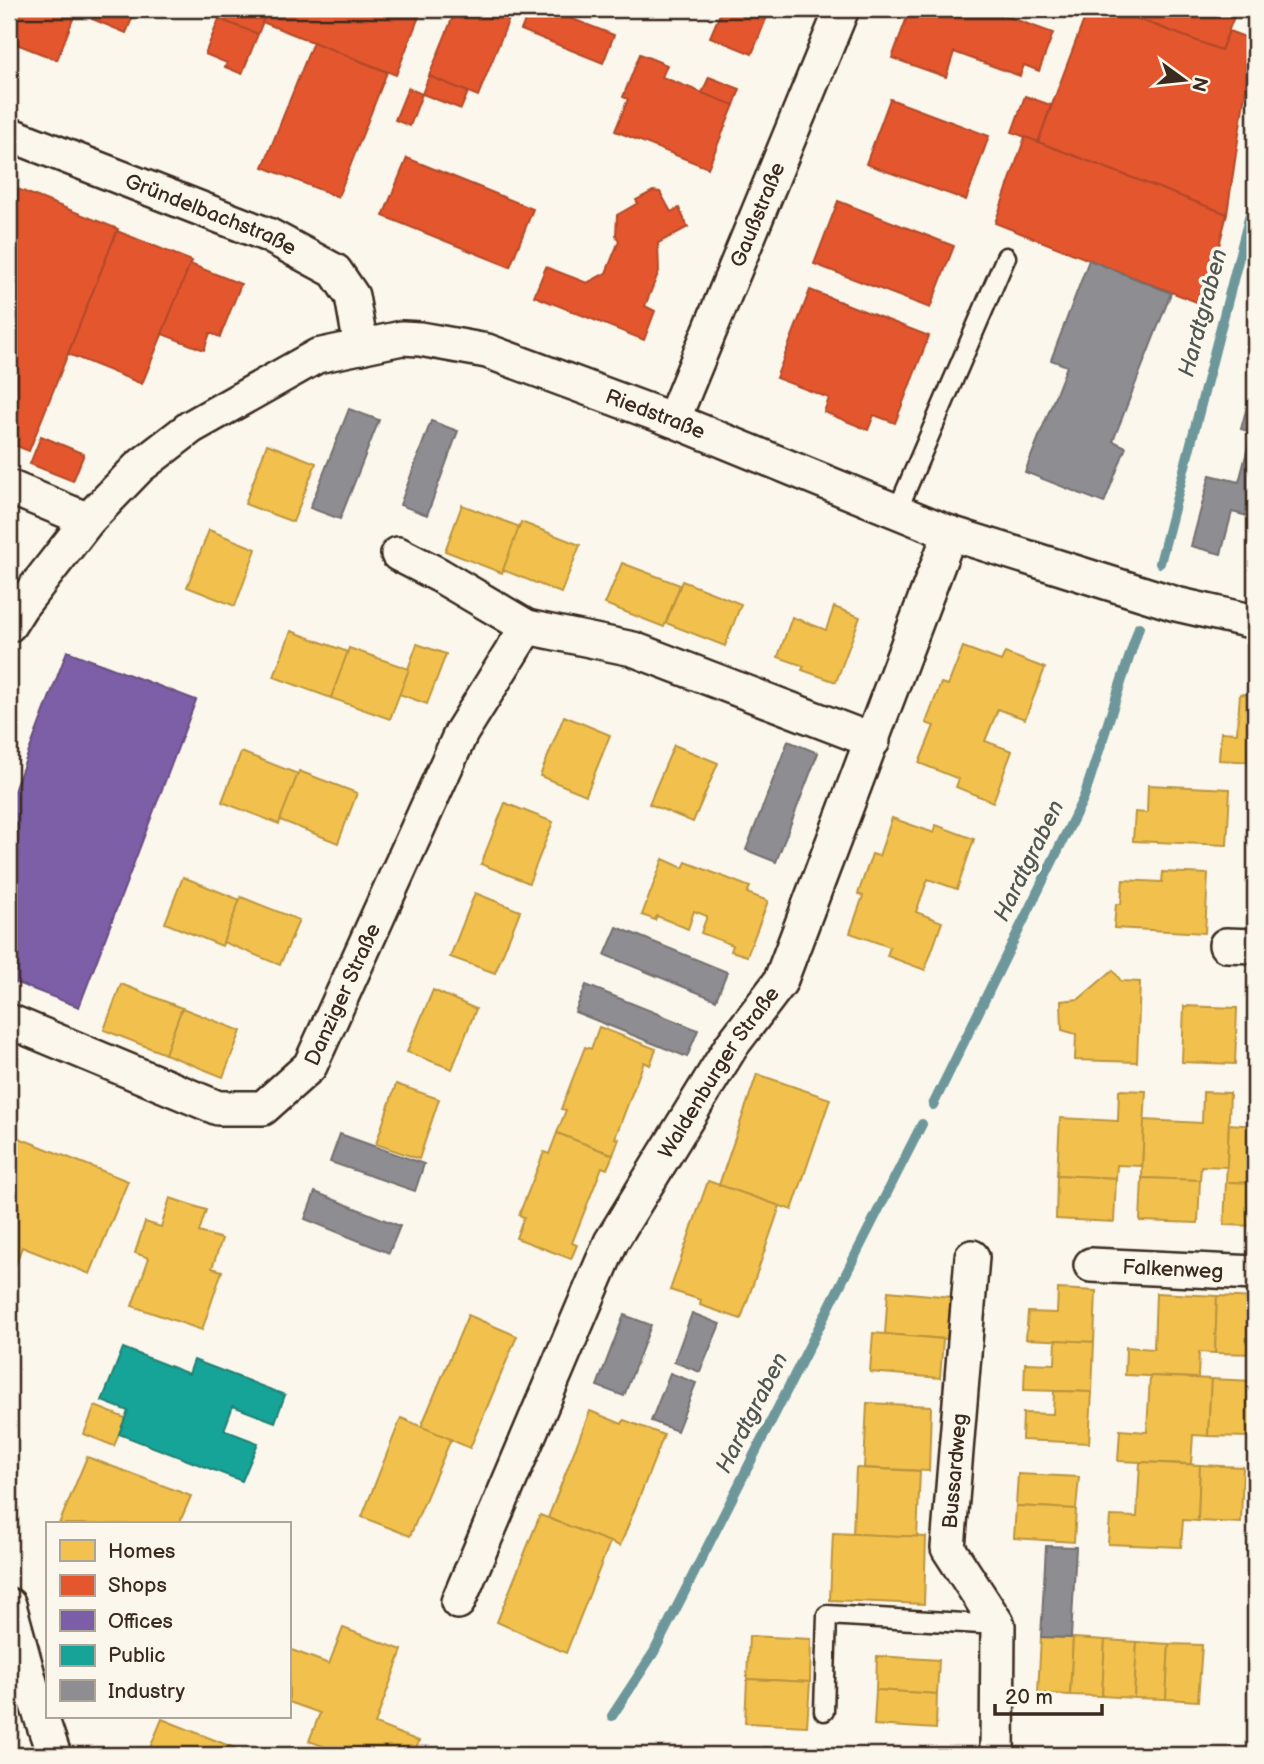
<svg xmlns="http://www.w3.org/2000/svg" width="1264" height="1764" font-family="'Balsamiq Sans',sans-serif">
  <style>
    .homes { fill: #f2c14e; stroke: #bb9440; stroke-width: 2 }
    .shops { fill: #e4572e; stroke: #b14a29; stroke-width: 2 }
    .offices { fill: #7b5ea7; stroke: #684e7e; stroke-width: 2 }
    .public { fill: #17a398; stroke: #227f73; stroke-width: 2 }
    .industry { fill: #8d8d92; stroke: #746f6f; stroke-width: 2 }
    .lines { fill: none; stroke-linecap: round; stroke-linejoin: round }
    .stream { stroke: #6d979a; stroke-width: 10 }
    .service-casing { stroke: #3b2a1e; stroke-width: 23 }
    .minor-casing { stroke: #3b2a1e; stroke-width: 38 }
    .service { stroke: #fbf7ec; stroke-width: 18 }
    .minor { stroke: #fbf7ec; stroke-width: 33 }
    .labels { text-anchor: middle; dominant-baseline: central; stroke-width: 7; stroke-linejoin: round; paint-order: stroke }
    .street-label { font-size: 21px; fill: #3b2a1e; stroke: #fbf7ec }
    .water-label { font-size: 23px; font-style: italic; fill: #505752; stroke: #fbf7ec }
  </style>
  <rect width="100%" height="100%" fill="#fbf7ec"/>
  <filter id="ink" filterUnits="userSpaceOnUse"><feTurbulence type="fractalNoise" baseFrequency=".0143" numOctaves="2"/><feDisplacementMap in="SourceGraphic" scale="14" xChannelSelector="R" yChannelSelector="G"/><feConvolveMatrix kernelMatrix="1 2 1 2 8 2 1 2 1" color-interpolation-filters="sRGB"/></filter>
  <g filter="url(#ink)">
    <!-- homes -->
    <g class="homes">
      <polygon points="267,444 316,463 293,522 245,504"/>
      <polygon points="462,505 520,527 502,573 445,551"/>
      <polygon points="521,522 580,545 561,593 503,570"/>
      <polygon points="209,530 256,549 235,606 187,587"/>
      <polygon points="622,563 680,585 664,627 605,604"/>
      <polygon points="682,581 741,604 725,646 666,623"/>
      <polygon points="834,607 860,617 836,682 802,670 804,666 778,657 792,617 826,630"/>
      <polygon points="291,631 348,652 331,698 274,677"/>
      <polygon points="417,644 446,654 427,704 399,694"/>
      <polygon points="963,647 1001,661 1005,653 1045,668 1025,719 998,709 985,741 1012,751 993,802 956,787 959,779 919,763 934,726 926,723 941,683 948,685"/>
      <polygon points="349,648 409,669 390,719 331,698"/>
      <polygon points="1240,694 1255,695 1255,762 1219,760 1221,732 1237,733"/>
      <polygon points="564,716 610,735 586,795 540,776"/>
      <polygon points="674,745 718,763 693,822 649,804"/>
      <polygon points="241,752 298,774 279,824 222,802"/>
      <polygon points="299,771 357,793 338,843 280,820"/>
      <polygon points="1148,785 1230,789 1227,845 1133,841 1135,812 1147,813"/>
      <polygon points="505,803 553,822 529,883 481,864"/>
      <polygon points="892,818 934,833 936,825 974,839 957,889 928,879 916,912 942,922 925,970 887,956 890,947 850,933 863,896 858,894 872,854 879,856"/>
      <polygon points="663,859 683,868 686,862 750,887 747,893 768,901 747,956 731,951 733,945 701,933 707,916 694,911 688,929 657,916 655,920 642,915"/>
      <polygon points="1163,872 1208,874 1205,933 1114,928 1116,904 1121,904 1123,880 1162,882"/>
      <polygon points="183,877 240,900 222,946 165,923"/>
      <polygon points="475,893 520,911 495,973 450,957"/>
      <polygon points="241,897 299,920 280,965 223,942"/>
      <polygon points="1113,970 1121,981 1140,982 1137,1062 1075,1060 1076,1034 1062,1030 1061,1001 1079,999"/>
      <polygon points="121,984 182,1008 165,1054 104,1030"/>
      <polygon points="433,990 476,1009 452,1069 407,1052"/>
      <polygon points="1184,1006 1237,1008 1235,1064 1182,1062"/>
      <polygon points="182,1008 241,1031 223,1077 165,1054"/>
      <polygon points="599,1027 656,1049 650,1065 644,1062 615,1138 619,1139 613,1155 557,1133 566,1110 561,1109 585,1047 591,1049"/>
      <polygon points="757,1074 830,1099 792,1210 719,1185"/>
      <polygon points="396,1084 439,1099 419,1159 376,1144"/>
      <polygon points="1119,1090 1146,1091 1142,1166 1117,1165 1116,1178 1057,1175 1060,1118 1118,1121"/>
      <polygon points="1203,1092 1230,1093 1227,1167 1201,1166 1200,1180 1142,1178 1144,1120 1202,1123"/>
      <polygon points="1229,1124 1255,1126 1255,1183 1226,1182"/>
      <polygon points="557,1133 613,1155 607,1169 602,1167 572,1243 577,1245 571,1259 516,1238 524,1217 519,1215 544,1152 549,1154"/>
      <polygon points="9,1134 128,1181 90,1274 22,1247 13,1271 9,1269"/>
      <polygon points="1057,1175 1116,1178 1114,1222 1056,1219"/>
      <polygon points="1142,1178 1200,1180 1198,1223 1140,1221"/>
      <polygon points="708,1181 780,1206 741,1319 700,1305 701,1300 670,1290"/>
      <polygon points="1226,1182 1255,1183 1255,1226 1224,1225"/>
      <polygon points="170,1198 206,1210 199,1232 222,1239 212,1268 222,1271 202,1330 132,1306 149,1258 135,1253 145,1222 161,1227"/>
      <polygon points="1058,1289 1096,1291 1094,1342 1026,1339 1028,1312 1057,1313"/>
      <polygon points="888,1291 951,1297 947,1339 885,1334"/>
      <polygon points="1156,1293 1217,1296 1215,1353 1199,1352 1198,1378 1125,1375 1126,1347 1154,1349"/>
      <polygon points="1217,1296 1255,1298 1255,1354 1215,1353"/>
      <polygon points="468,1315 517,1336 470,1448 421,1427"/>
      <polygon points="873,1333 943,1339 940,1378 870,1372"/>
      <polygon points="1056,1340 1094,1342 1092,1392 1024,1390 1025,1363 1055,1364"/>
      <polygon points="1150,1376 1211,1379 1208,1436 1193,1435 1191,1464 1118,1461 1120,1430 1147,1432"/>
      <polygon points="1211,1379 1253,1381 1250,1437 1208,1436"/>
      <polygon points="1054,1391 1092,1392 1089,1443 1022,1440 1023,1413 1053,1414"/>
      <polygon points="867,1403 931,1406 929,1471 864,1468"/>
      <polygon points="95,1406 125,1418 114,1446 84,1434"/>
      <polygon points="590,1411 622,1424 624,1420 664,1435 620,1546 548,1518"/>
      <polygon points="401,1418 451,1439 410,1536 362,1517"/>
      <polygon points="87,1457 191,1496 179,1524 59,1524"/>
      <polygon points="1140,1462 1200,1465 1198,1521 1183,1520 1181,1547 1108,1544 1110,1516 1137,1517"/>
      <polygon points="1200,1465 1243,1467 1241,1523 1198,1521"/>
      <polygon points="856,1468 920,1471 917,1537 853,1534"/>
      <polygon points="1018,1474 1079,1477 1076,1509 1016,1506"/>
      <polygon points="1016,1506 1076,1509 1074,1542 1014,1538"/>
      <polygon points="540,1515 610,1542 566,1653 497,1622"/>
      <polygon points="833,1533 926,1537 924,1604 830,1600"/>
      <polygon points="343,1628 402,1650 375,1724 419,1741 413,1755 348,1755 309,1741 320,1713 289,1702 289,1649 329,1664"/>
      <polygon points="749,1636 811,1639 810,1682 747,1679"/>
      <polygon points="1041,1637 1073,1638 1070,1695 1038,1693"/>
      <polygon points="1073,1638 1105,1640 1102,1696 1070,1695"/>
      <polygon points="1105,1640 1137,1642 1134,1698 1102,1696"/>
      <polygon points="1137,1642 1169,1644 1166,1699 1134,1698"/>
      <polygon points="1169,1644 1202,1645 1198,1701 1166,1699"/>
      <polygon points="877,1656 939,1660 937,1694 876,1690"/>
      <polygon points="747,1679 810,1682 807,1726 745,1723"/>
      <polygon points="876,1690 937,1694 936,1729 874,1725"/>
      <polygon points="162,1719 252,1755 147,1755"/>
      <polygon points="764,1747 830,1752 830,1755 763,1755"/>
    </g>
    <!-- shops -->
    <g class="shops">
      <polygon points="9,9 77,9 57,60 9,41"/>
      <polygon points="96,9 136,9 126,33 92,19"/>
      <polygon points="230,9 268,9 258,34 225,22"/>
      <polygon points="268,9 422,9 396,75 262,22"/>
      <polygon points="456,9 513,9 478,96 429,76"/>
      <polygon points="530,9 547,9 614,35 603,63 521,30"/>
      <polygon points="722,9 770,9 752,54 710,37"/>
      <polygon points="910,9 986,9 1053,33 1039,71 1024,65 1020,76 954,52 946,77 892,58"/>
      <polygon points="1088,9 1111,9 1221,50 1229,31 1253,40 1227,214 1038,142"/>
      <polygon points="1147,9 1237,9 1221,50 1142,20"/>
      <polygon points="219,19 258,34 242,74 225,67 227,63 205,54"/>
      <polygon points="313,42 387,72 338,197 263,167"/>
      <polygon points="640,54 667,65 662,77 734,105 708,168 615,131 628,99 623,97"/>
      <polygon points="429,76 468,92 461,109 422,94"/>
      <polygon points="709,77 740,89 734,105 702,93"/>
      <polygon points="408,88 422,94 410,126 395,120"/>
      <polygon points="1025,96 1051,105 1038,142 1012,132"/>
      <polygon points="890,99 989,136 966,200 866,164"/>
      <polygon points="1025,137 1227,214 1204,305 995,223"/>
      <polygon points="407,158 533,209 510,267 383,216"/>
      <polygon points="15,188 118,229 29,451 9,443 9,202"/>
      <polygon points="653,191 660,192 671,212 679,208 688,227 658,243 659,271 645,306 655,311 644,340 534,296 546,267 587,283 606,273 619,241 616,235 617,215 638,203 636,200"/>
      <polygon points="838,201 954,246 930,308 814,264"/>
      <polygon points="117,231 192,261 142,384 68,354"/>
      <polygon points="190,264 241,284 220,337 210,333 204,350 162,334"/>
      <polygon points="810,290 929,336 895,423 874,415 868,430 824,412 829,398 776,378"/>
      <polygon points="41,436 84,454 73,481 30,464"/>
    </g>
    <!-- offices -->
    <polygon class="offices" points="67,651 196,700 79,1007 9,980 9,804"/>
    <!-- public -->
    <polygon class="public" points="123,1348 189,1374 194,1360 285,1395 275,1422 233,1406 224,1430 258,1443 242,1481 119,1434 128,1411 102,1401"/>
    <!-- industry -->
    <g class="industry">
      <polygon points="1089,260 1171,293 1113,441 1126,447 1104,503 1025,472 1067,366 1051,360"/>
      <polygon points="1255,376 1255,518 1232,512 1221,554 1191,546 1210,475 1239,482 1252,432 1241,429"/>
      <polygon points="349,409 379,420 340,519 310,508"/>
      <polygon points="431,421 458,431 427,515 400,505"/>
      <polygon points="788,741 818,753 776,862 746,850"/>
      <polygon points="617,927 727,972 716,1000 605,955"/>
      <polygon points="586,985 698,1030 687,1057 575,1012"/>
      <polygon points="340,1134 424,1164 415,1191 330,1162"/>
      <polygon points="315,1192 400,1226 389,1253 305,1219"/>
      <polygon points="692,1313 720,1324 700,1372 674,1362"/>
      <polygon points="624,1315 651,1325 624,1396 597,1386"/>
      <polygon points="670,1373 696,1383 677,1431 651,1421"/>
      <polygon points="1046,1546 1076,1547 1071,1638 1041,1637"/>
    </g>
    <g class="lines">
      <!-- stream -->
      <g class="stream">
        <polyline points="1160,563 1255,195"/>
        <polyline points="933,1105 1084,797 1139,627"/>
        <polyline points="612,1716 654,1652 922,1124"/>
      </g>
      <defs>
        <g id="service">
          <polyline points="897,511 1006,257"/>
          <polyline points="824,1711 827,1615 998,1625"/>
        </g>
        <g id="minor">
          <path id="s1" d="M9,134L268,235L335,271L352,296L361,347"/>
          <path id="s2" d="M673,420L842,9"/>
          <polyline points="9,487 88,520"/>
          <polyline points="398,554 439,575 527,627 633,649 873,741"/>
          <path id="s3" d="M9,625L21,606L88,520L139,467L191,427L317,356L402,338L420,339L487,351L673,420L950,533L1176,604L1255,622"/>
          <polyline points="1226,945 1255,946"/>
          <path id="s4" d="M9,1021L218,1108H263L310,1066L461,733L527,627"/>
          <polyline points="972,1257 948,1548 998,1625 997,1755"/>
          <path id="s5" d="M1091,1265L1255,1273"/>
          <path id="s6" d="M458,1602L611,1242L732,1045L780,982L950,533"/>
          <polyline points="9,1605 33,1693 54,1755"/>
        </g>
      </defs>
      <!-- service casing -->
      <use href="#service" class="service-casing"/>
      <!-- minor casing -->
      <use href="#minor" class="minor-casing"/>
      <!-- service -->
      <use href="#service" class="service"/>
      <!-- minor -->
      <use href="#minor" class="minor"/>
    </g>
  </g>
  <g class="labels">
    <!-- street labels -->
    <g class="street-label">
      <text stroke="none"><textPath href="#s2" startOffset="222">Gaußstraße</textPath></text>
      <text stroke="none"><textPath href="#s1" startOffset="217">Gründelbachstraße</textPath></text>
      <text stroke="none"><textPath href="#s3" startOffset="768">Riedstraße</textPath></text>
      <text stroke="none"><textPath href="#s4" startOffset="413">Danziger Straße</textPath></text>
      <text stroke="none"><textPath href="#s6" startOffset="592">Waldenburger Straße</textPath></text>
      <text stroke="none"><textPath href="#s5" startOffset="82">Falkenweg</textPath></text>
      <text transform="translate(955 1471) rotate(-85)">Bussardweg</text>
    </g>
    <!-- water labels -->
    <g class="water-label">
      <text transform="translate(1203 313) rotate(-75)">Hardtgraben</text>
      <text transform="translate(1029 861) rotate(-64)">Hardtgraben</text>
      <text transform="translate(752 1413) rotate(-63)">Hardtgraben</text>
    </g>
  </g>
  <!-- margin -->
  <rect width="1264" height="1764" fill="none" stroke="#fbf7ec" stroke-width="35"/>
  <rect x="18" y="18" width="1229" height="1729" fill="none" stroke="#3b2a1e" stroke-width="2.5" filter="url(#ink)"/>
  <!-- legend -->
  <rect x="46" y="1522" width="245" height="196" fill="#fbf7ec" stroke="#aea59a" stroke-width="2"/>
  <rect x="60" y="1540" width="35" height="21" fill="#f2c14e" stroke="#aea59a" stroke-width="2"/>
  <text x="108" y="1558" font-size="21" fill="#3b2a1e">Homes</text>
  <rect x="60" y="1575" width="35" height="21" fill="#e4572e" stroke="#aea59a" stroke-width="2"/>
  <text x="108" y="1592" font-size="21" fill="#3b2a1e">Shops</text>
  <rect x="60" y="1610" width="35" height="21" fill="#7b5ea7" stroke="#aea59a" stroke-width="2"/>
  <text x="108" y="1628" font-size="21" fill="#3b2a1e">Offices</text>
  <rect x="60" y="1645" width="35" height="21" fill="#17a398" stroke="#aea59a" stroke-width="2"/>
  <text x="108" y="1662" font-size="21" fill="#3b2a1e">Public</text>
  <rect x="60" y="1680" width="35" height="21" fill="#8d8d92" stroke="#aea59a" stroke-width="2"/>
  <text x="108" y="1698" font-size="21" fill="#3b2a1e">Industry</text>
  <!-- north arrow -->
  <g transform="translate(1184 80) rotate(105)" stroke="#fbf7ec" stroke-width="5" paint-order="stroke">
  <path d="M0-5L12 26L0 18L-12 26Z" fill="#3b2a1e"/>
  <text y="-10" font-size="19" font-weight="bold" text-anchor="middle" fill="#3b2a1e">N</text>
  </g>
  <!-- scale -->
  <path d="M995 1704v10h107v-10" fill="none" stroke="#3b2a1e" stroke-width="3.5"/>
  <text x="1005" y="1704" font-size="21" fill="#3b2a1e" stroke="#fbf7ec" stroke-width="5" paint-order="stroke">20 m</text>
</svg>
